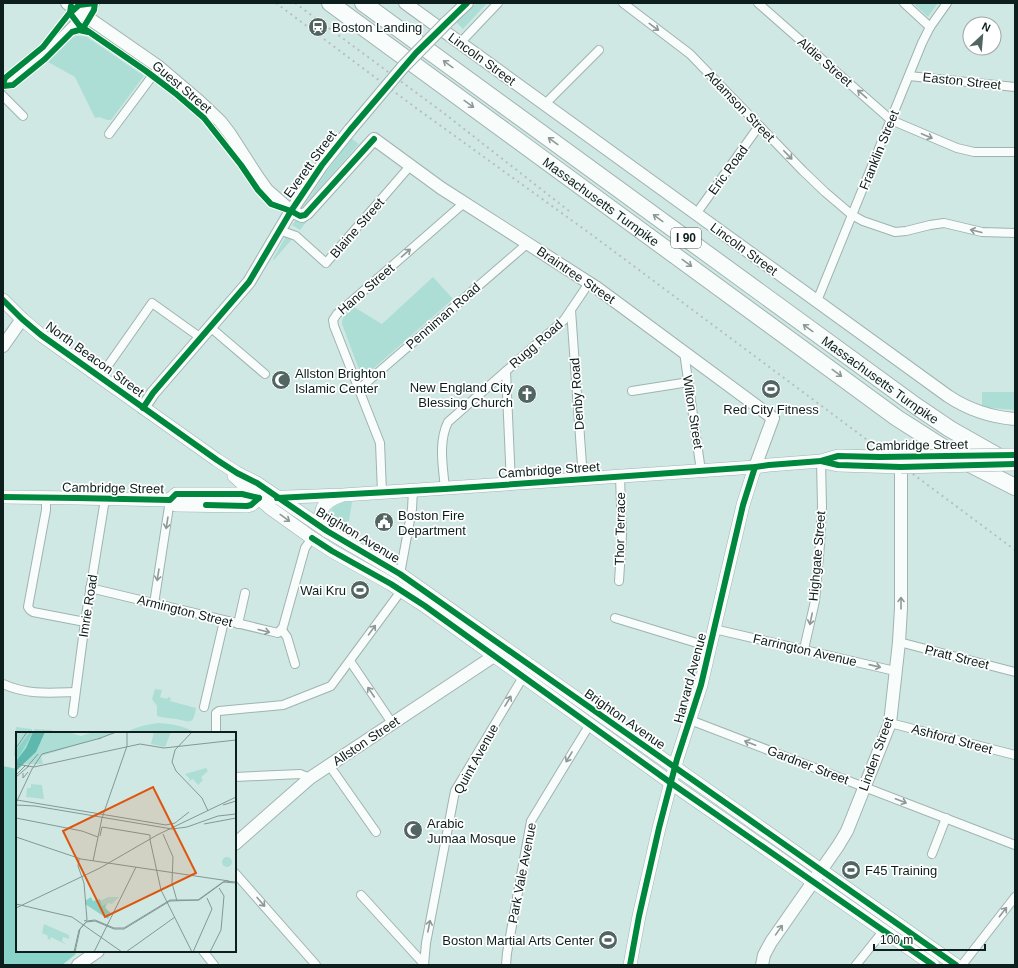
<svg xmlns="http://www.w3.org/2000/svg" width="1018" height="968" font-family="Arial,sans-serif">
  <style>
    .green { fill: #added6 }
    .forest { fill: #8ad3c8 }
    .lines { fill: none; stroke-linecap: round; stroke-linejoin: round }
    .street-casing { stroke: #a0b3b0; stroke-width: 10 }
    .secondary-casing { stroke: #a0b3b0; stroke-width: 14 }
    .primary-casing { stroke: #a0b3b0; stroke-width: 14 }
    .highway-casing { stroke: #a0b3b0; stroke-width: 18 }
    .street { stroke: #f8fcfb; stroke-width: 8 }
    .secondary { stroke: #f8fcfb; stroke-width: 12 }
    .primary { stroke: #f8fcfb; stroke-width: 13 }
    .highway { stroke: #f8fcfb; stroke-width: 16 }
    .rail { stroke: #b7bebd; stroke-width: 2; stroke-dasharray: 2 4; stroke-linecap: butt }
    .secondary-bridge-casing { stroke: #a0b3b0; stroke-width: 14; stroke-linecap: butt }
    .primary-bridge-casing { stroke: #a0b3b0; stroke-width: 14; stroke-linecap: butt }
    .secondary-bridge { stroke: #f8fcfb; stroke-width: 12 }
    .primary-bridge { stroke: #f8fcfb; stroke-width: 13 }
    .cycleway-casing { stroke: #fff; stroke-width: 8 }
    .cycleway { stroke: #00873e; stroke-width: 6 }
    .oneway { stroke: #8e9997 }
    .labels { text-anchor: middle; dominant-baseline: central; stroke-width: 3.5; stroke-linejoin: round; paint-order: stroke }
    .shield { fill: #fff; stroke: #566260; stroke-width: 1 }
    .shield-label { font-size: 12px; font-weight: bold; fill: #0d1f1c }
    .poi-label { font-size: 13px; fill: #0d1f1c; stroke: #fff; text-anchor: start }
    .street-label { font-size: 13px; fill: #0d1f1c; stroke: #fff }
    .inset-road { fill: none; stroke: #829894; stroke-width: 1 }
    .view { fill: #dd560d; fill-opacity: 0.15; stroke: #dd560d; stroke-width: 2 }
    .inset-edge { fill: none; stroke: #0d1f1c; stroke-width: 2 }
  </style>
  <rect width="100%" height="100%" fill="#d0e8e4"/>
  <!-- green -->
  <g class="green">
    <polygon points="476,3 487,3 463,29 456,22"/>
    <polygon points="917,3 938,3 928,17 914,4"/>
    <polygon points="76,36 81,36 87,37 144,76 111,120 107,120 99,117 95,118 75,77 48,62 72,38"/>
    <polygon points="351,138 359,144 303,207 327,171"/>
    <polygon points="307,219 308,220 300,230 292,225 296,220 300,221"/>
    <polygon points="286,236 293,238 274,260 273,259"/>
    <path d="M433,277L453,299L366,375L364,376L361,375L342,324C341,316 349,312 354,307L382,324Z"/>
    <polygon points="982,392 1015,392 1015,410 990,408 982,406"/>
    <polygon points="343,502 352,502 349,521 336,525 331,520 329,514 333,507"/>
    <path d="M155,689L162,690L160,697L167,699L168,697L171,698L170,701L196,708C193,724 192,723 177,719C171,718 164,718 157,716V706L152,699Z"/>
    <path d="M159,723C172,724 185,726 196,733H125C136,727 147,724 159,723Z"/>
    <polygon points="16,727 32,729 32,733 17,733 17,756 14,756"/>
    <polygon points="34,729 52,730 51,733 34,733"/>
  </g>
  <!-- forest -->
  <polygon class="forest" points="3,766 17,769 17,951 73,951 76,954 62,965 3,964"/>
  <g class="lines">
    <defs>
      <g id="street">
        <polyline points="623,3 690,54 803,171 825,192 852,215 863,221 895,232 906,231 930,225 944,223 982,232 1015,233"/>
        <polyline points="758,3 891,120 957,148 974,152 1015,152"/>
        <polyline points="904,3 930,27"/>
        <polyline points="460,43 498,3"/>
        <polyline points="909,76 1015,87"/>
        <polyline points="3,86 47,51 95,3"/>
        <polyline points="3,96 23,116"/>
        <polyline points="545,104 599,50"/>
        <polyline points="109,134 159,67"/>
        <polyline points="696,214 759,126"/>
        <polyline points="279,230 296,236 326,263 410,166"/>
        <polyline points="817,301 922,43 930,27 947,3"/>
        <polyline points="571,310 583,479"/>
        <polyline points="210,327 265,374"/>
        <polyline points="684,352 701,471"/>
        <polyline points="100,377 152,303 201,338"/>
        <polyline points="359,389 528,243"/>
        <polyline points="632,391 689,382"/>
        <polyline points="511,484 506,371 564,320 589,283"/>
        <path d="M445,489C443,467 438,442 448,422L506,371"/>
        <polyline points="382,492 380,443 334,326 333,320 337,314 464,203"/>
        <polyline points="46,497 46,510 28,607 30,610 33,612 85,622"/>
        <polyline points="400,574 412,509 413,490"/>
        <polyline points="619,581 622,535 620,476"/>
        <polyline points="90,588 278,633 283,627 305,548 312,538"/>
        <polyline points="154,604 170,500"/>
        <polyline points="615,618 710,647"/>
        <polyline points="238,624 245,593"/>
        <polyline points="714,629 895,671"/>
        <polyline points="282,630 287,637 295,664"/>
        <polyline points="899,642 1015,672"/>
        <polyline points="804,649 815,601 820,544 822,506 821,461"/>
        <polyline points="350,661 392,723"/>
        <path d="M3,684C27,695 49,693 75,692"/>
        <polyline points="204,707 224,621"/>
        <polyline points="73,713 85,622 105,499"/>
        <polyline points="690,720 1015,845"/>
        <polyline points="890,723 1015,755"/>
        <polyline points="216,733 216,713 219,711 283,705 331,686 401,591"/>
        <polyline points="329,765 376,832"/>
        <polyline points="235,777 300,774 310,778"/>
        <polyline points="932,854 946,818"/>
        <polyline points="235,873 316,965"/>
        <polyline points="361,895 424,964"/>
        <polyline points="203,951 214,965"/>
        <polyline points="424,965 426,943 455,791 523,677"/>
        <polyline points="506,965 507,953 531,821 590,724"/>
        <polyline points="856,965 884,930"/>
        <polyline points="962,965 1015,897"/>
      </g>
      <g id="secondary">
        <polyline points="67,3 159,67 199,101 220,121 230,134 257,176 267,190 291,211 302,216 307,213 374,139 441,188 597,288 773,418 755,467"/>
        <path d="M405,3L948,396C969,410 990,417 1015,419"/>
        <polyline points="446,23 467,3"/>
        <polyline points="3,346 22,319"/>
        <polyline points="143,408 153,393 249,282 291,211 322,165 350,130"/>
        <polyline points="235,844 310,778 494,656 499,650"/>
        <polyline points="78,965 98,951"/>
        <polyline points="762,965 764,955 771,942 838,846 847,831 890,723 899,642 901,608 901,467"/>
      </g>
      <g id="primary">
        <polyline points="3,300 22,319 41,335 217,460 237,473 257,483 327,531 400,574 956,965"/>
        <polyline points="823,462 838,465 901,467"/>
        <polyline points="234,476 270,508 312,538 332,551 391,584 425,606 671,783 933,965"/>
        <polyline points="3,497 77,498 170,500 176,505 247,506 251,505 259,498"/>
        <polyline points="170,500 176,494 242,494 259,498 343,495 755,467 769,465 821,461 838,456 880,457"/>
        <path d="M327,531C317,513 320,503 340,496"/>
        <polyline points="630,965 639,916 659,828 677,759 701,685 743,505 755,467"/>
      </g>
      <g id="highway">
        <path id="s1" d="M330,3L897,418L966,462L1015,487"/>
        <path id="s2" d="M363,3L916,406L950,429L1003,459"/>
      </g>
    </defs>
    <!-- street casing -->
    <use href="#street" class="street-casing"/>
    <!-- secondary casing -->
    <use href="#secondary" class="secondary-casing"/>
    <!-- primary casing -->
    <use href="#primary" class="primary-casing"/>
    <!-- highway casing -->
    <use href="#highway" class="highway-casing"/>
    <!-- street -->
    <use href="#street" class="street"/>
    <!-- secondary -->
    <use href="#secondary" class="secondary"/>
    <!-- primary -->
    <use href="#primary" class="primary"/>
    <!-- highway -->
    <use href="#highway" class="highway"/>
    <!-- rail -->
    <g class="rail">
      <polyline points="276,3 416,108 588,232 1015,550"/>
      <polyline points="295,3 445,114 569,211"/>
    </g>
    <defs>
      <polyline id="secondary-bridge" points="350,130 403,67 446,23"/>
      <g id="primary-bridge">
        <polyline points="880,457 1015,455"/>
        <polyline points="901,467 1015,464"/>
      </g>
    </defs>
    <!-- secondary-bridge casing -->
    <use href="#secondary-bridge" class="secondary-bridge-casing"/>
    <!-- primary-bridge casing -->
    <use href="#primary-bridge" class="primary-bridge-casing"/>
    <!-- secondary-bridge -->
    <use href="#secondary-bridge" class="secondary-bridge"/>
    <!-- primary-bridge -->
    <use href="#primary-bridge" class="primary-bridge"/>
    <defs>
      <g id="cycleway">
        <polyline points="71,6 70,13 79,25 146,71 175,93 204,118 241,165 258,190 271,204 291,211 300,216 305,215 374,139"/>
        <polyline points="3,84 5,78 43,47 68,15 79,5 95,3 94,10 82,30"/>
        <polyline points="3,86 13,85 45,59 72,32 79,30 88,32"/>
        <polyline points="3,300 22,319 41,335 217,460 237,473 257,483 327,531 400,574 956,965"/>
        <polyline points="143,408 153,393 249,282 291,211 322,165 350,130 416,53 467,3"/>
        <polyline points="821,461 838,465 901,467 1015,464"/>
        <polyline points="3,497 77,498 170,500 176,494 242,494 259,498"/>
        <polyline points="277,498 445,489 755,467 769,465 821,461 838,456 880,457 1015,455"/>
        <polyline points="206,505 247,506 251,505 259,498"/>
        <polyline points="312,538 332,551 391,584 425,606 671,783 933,965"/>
        <polyline points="630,965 639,916 659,828 677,759 701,685 743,505 755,467"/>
      </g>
    </defs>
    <!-- cycleway casing -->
    <use href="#cycleway" class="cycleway-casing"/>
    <!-- cycleway -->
    <use href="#cycleway" class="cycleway"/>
  </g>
  <!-- one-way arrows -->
  <defs><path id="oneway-shaft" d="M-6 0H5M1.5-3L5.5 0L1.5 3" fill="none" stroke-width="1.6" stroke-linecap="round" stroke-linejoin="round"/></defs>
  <g class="oneway">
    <use href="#oneway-shaft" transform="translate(654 27) rotate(37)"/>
    <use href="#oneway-shaft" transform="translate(448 64) rotate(-144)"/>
    <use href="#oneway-shaft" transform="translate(862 94) rotate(-139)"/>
    <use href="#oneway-shaft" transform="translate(469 104) rotate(36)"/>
    <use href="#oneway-shaft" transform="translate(927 136) rotate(23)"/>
    <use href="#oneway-shaft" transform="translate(553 141) rotate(-144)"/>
    <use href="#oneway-shaft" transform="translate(788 155) rotate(46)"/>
    <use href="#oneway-shaft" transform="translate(658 218) rotate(-144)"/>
    <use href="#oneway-shaft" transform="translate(976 231) rotate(-166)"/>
    <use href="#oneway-shaft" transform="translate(406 253) rotate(-41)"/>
    <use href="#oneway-shaft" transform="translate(687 263) rotate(36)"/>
    <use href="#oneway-shaft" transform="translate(808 328) rotate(-144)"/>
    <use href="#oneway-shaft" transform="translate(837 373) rotate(36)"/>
    <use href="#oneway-shaft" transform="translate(285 518) rotate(36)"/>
    <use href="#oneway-shaft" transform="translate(167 523) rotate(99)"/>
    <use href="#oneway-shaft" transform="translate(158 575) rotate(99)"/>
    <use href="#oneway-shaft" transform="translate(901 603) rotate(-90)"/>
    <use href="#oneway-shaft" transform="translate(811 619) rotate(102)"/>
    <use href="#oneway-shaft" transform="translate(372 630) rotate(-54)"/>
    <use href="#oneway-shaft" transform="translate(264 631) rotate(14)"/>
    <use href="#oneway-shaft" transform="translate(875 666) rotate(13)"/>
    <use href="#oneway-shaft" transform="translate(371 692) rotate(-124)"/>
    <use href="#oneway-shaft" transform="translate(508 701) rotate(-59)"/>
    <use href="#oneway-shaft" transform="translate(750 743) rotate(-159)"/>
    <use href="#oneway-shaft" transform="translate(569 757) rotate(121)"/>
    <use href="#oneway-shaft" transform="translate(901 801) rotate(21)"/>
    <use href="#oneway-shaft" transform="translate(261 902) rotate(49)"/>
    <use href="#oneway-shaft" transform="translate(1003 912) rotate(-52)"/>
    <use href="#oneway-shaft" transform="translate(429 926) rotate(-79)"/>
    <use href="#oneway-shaft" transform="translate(779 930) rotate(-55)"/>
  </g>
  <!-- icons -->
  <defs>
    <symbol id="station-disc" viewBox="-11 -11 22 22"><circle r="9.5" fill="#516562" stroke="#fff"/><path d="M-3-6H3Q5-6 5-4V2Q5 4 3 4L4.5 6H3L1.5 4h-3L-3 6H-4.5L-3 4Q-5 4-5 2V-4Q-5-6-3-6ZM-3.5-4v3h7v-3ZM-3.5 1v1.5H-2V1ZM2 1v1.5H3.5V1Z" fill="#fff"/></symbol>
    <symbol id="mosque-disc" viewBox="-11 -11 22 22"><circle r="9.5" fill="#516562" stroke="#fff"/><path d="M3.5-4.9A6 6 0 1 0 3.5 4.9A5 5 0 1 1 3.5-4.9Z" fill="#fff"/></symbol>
    <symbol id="stadium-disc" viewBox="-11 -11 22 22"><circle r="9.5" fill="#516562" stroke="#fff"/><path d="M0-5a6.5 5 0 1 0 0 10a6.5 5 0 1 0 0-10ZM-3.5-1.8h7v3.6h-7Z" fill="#fff"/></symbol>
    <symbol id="church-disc" viewBox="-11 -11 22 22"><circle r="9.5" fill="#516562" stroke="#fff"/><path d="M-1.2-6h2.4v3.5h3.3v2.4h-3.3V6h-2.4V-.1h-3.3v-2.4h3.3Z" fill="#fff"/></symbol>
    <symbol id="civic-disc" viewBox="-11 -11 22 22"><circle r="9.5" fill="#516562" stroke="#fff"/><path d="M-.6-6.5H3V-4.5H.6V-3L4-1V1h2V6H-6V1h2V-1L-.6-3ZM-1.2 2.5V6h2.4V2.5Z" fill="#fff"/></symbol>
  </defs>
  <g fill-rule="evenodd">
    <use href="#station-disc" x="307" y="16" width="22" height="22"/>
    <use href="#mosque-disc" x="270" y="369" width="22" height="22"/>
    <use href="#stadium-disc" x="760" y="378" width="22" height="22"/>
    <use href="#church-disc" x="516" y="383" width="22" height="22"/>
    <use href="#civic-disc" x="373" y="511" width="22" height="22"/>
    <use href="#stadium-disc" x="349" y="579" width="22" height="22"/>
    <use href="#mosque-disc" x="402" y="819" width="22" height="22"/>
    <use href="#stadium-disc" x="840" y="859" width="22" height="22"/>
    <use href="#stadium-disc" x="597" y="929" width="22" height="22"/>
  </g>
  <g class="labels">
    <!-- shield labels -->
    <rect class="shield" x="671" y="228" width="30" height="20" rx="3"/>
    <g class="shield-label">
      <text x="686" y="238">I 90</text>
    </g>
    <!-- poi labels -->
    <g class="poi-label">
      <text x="332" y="27">Boston Landing</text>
      <text x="295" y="373">Allston Brighton<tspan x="295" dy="15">Islamic Center</tspan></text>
      <text x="513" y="387" text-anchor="end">New England City<tspan x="513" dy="15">Blessing Church</tspan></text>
      <text x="771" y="409" text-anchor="middle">Red City Fitness</text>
      <text x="398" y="515">Boston Fire<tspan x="398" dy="15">Department</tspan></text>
      <text x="346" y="590" text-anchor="end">Wai Kru</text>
      <text x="427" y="823">Arabic<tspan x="427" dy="15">Jumaa Mosque</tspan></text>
      <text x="865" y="870">F45 Training</text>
      <text x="594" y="940" text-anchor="end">Boston Martial Arts Center</text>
    </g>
    <!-- street labels -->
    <g class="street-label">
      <text transform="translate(482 59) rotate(36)">Lincoln Street</text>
      <text transform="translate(825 62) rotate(41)">Aldie Street</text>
      <text transform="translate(962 81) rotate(6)">Easton Street</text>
      <text transform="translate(182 87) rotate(40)">Guest Street</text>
      <text transform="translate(740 106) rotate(46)">Adamson Street</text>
      <text transform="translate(879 150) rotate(-68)">Franklin Street</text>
      <text transform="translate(310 164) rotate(-54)">Everett Street</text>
      <text transform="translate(728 170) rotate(-54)">Eric Road</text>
      <text stroke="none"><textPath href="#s1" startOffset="336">Massachusetts Turnpike</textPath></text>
      <text transform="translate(357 228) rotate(-49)">Blaine Street</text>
      <text transform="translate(744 249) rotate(36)">Lincoln Street</text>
      <text transform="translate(576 275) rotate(34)">Braintree Street</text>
      <text transform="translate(366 289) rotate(-41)">Hano Street</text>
      <text transform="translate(443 316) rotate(-41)">Penniman Road</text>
      <text transform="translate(536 344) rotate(-41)">Rugg Road</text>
      <text transform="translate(95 359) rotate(36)">North Beacon Street</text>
      <text stroke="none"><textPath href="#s2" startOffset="640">Massachusetts Turnpike</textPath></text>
      <text transform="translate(577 394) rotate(-94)">Denby Road</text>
      <text transform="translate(693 412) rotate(81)">Wilton Street</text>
      <text transform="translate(917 445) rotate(-1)">Cambridge Street</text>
      <text transform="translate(549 470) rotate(-4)">Cambridge Street</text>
      <text transform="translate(113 488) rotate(1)">Cambridge Street</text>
      <text transform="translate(620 529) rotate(-89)">Thor Terrace</text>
      <text transform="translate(358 535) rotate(31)">Brighton Avenue</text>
      <text transform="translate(817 556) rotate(-85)">Highgate Street</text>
      <text transform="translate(88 606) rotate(-81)">Imrie Road</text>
      <text transform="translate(185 611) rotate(14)">Armington Street</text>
      <text transform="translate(805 650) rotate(13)">Farrington Avenue</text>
      <text transform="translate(957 657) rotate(14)">Pratt Street</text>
      <text transform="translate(690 678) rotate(-75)">Harvard Avenue</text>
      <text transform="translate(625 719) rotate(35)">Brighton Avenue</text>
      <text transform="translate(952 739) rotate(15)">Ashford Street</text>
      <text transform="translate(366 741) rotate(-34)">Allston Street</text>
      <text transform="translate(876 754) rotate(-70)">Linden Street</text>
      <text transform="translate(476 759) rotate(-61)">Quint Avenue</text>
      <text transform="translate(808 765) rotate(21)">Gardner Street</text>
      <text transform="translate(522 873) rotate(-79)">Park Vale Avenue</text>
    </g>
  </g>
  <!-- overview -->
  <g transform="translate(16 732)">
    <rect width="220" height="220" fill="#d0e8e4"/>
    <path d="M0,0H17L10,16L0,30ZM29,0H52L65,4L78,0H103L25,24L27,32H8L20,19ZM138,0H155L149,15L135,12ZM190,36L192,39L185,45L187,48L182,53L177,47L172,50L174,47L169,42ZM15,52L26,53L28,67L10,65L11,56H15ZM206 130a5 5 0 1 1 10 0a5 5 0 1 1-10 0ZM92,165H103L96,172L92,171L89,177L90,172L86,175L84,169ZM28,192L53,203V207L47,205L46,209L51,213L35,205L34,208L31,206L32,204L26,201Z" fill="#added6"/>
    <path d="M14,0H17L0,30V18ZM75,165L77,169L84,167L86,174L90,172L89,176L95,181L92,187L69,172V169Z" fill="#8ad3c8"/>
    <path d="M17,0H29L20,20L0,39L1,28L10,16Z" fill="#5eb8ad"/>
    <path class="inset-road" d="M176,0L159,18L156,30L160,39L186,66L192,79M82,7L100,0M0,16L11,0M0,32L18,35L124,12L148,16L220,8M11,35L22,22M7,41V46L12,40M0,43L10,33M0,45L13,34M1,68L150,93L159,91L173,80M0,71L16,37L26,22L85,6M0,73L19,74L156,97L171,95L202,84L220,82M207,73L220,69M0,86L66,99L82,105M188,92L220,86M147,102L157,125L156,151L161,169M84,104L86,95L134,103V108M0,105L65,127L213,149M134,108L145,158L176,220M63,127L62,134L68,151L71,188L68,189M77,129L86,86L111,14V0M0,172L56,185L106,220M0,176L84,136L141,103L220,65M58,220L63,198L70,190L79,189L98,197H108L154,169L183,168L209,149L220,150M59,220L64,197L71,189L79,188L98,196H108L154,168H182L207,150L220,151M78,220L120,135M110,220L159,185M177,220L196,177L191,166M194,220L205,198L208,164L203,156"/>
    <path class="view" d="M137,55L180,141L89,185L47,99Z"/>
    <rect width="220" height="220" class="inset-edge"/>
  </g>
  <!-- border -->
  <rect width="1018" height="968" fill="none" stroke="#0d1f1c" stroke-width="8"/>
  <!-- north arrow -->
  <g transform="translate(982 36) rotate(26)"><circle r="19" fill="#ffffff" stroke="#9ea5a4"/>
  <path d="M0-3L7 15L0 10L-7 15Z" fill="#516562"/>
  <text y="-6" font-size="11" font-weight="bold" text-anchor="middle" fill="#0d1f1c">N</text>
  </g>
  <!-- scale -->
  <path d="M874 944v6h111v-6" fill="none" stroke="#0d1f1c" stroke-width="2"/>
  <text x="880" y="944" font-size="12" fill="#0d1f1c" stroke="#ffffff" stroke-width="3" paint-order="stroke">100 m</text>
</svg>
